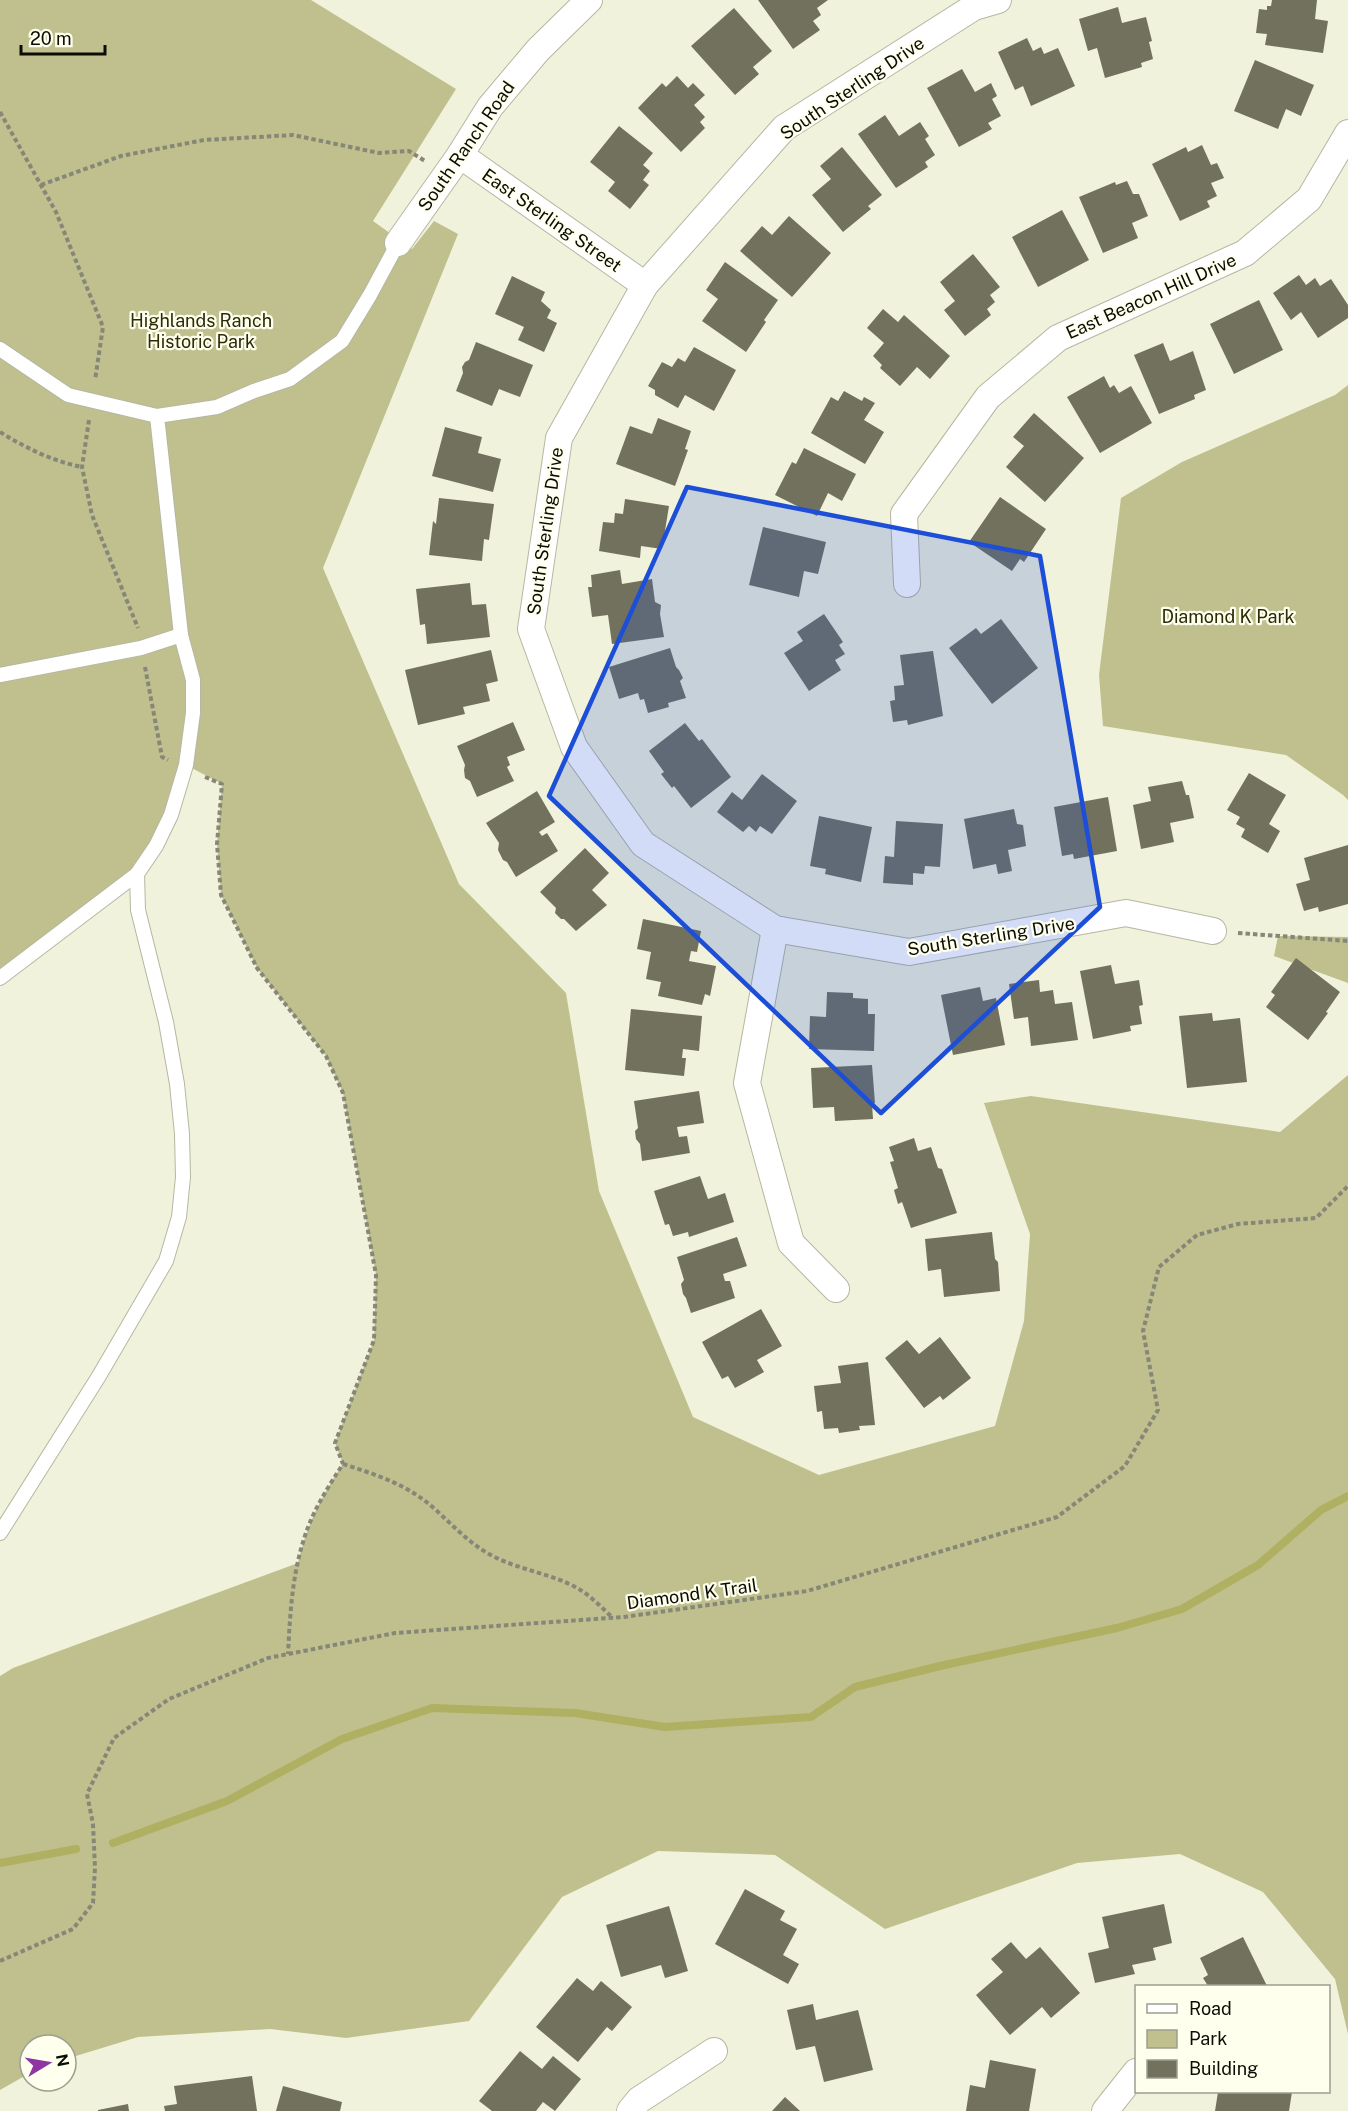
<svg xmlns="http://www.w3.org/2000/svg" width="1348" height="2111" font-family="'Public Sans',sans-serif">
  <style>
    .green { fill: #bfc08e }
    .lines { fill: none; stroke-linecap: round; stroke-linejoin: round }
    .stream { stroke: #afb061; stroke-width: 8 }
    .building { fill: #71715e }
    .service-casing { stroke: #b6b7a2; stroke-width: 16 }
    .minor-casing { stroke: #b6b7a2; stroke-width: 28 }
    .path { stroke: #878778; stroke-width: 4; stroke-dasharray: 4.5 3; stroke-linecap: butt }
    .service { stroke: #fff; stroke-width: 14 }
    .minor { stroke: #fff; stroke-width: 26 }
    .marked { fill: #1d4ed8; fill-opacity: 0.2; stroke: #1d4ed8; stroke-width: 4.5; stroke-linejoin: round }
    .labels { text-anchor: middle; dominant-baseline: central; stroke-width: 4.5; stroke-linejoin: round; paint-order: stroke }
    .street-label { font-size: 18px; fill: #0c0c06; stroke: #feffec }
    .park-label { font-size: 18px; fill: #2c2c08; stroke: #feffec }
  </style>
  <rect width="100%" height="100%" fill="#f1f2db"/>
  <!-- green -->
  <g class="green">
    <path d="M0,0H311L456,89L373,221L412,249L434,221L458,234L323,568L459,884L566,993L599,1191L693,1417L819,1475L995,1426L1024,1321L1030,1234L984,1103L1031,1096L1280,1132L1348,1075V2034L1335,1979L1263,1892L1180,1854L1077,1863L885,1929L775,1855L658,1851L562,1897L469,2021L346,2038L270,2029L138,2037L66,2059V2045H30V2073L0,2090V1676L13,1668L298,1563C306,1526 322,1495 343,1464L335,1443L374,1340L376,1275L343,1093L326,1056L257,968L221,895L217,844L222,784L186,765L171,815L137,874L0,969Z"/>
    <polygon points="1348,385 1348,800 1343,795 1286,755 1103,726 1099,675 1121,498 1182,462 1335,395"/>
    <polygon points="1278,936 1348,937 1348,983 1274,956"/>
  </g>
  <g class="lines">
    <!-- stream -->
    <g class="stream">
      <polyline points="113,1843 227,1801 342,1739 432,1708 575,1713 665,1727 811,1717 855,1687 940,1666 1117,1628 1182,1609 1258,1565 1321,1510 1348,1496"/>
      <polyline points="0,1863 76,1849"/>
    </g>
  </g>
  <!-- building -->
  <g class="building">
    <polygon points="758,0 828,0 817,8 821,15 813,21 820,30 793,49"/>
    <polygon points="1272,0 1317,0 1315,19 1328,21 1323,53 1265,45 1267,34 1256,33 1259,9 1267,10 1267,6 1271,6"/>
    <polygon points="1118,7 1122,23 1146,17 1152,41 1149,42 1153,59 1141,63 1142,67 1105,78 1097,48 1088,51 1079,19"/>
    <polygon points="734,8 772,51 753,67 759,74 735,95 691,46"/>
    <polygon points="1027,38 1033,51 1041,47 1044,54 1058,48 1075,86 1031,106 1023,86 1015,90 998,52"/>
    <polygon points="1255,60 1314,85 1301,116 1286,109 1278,129 1234,111"/>
    <polygon points="962,69 975,92 991,83 997,96 992,99 1001,116 988,123 992,129 959,147 927,88"/>
    <polygon points="677,76 688,88 693,83 705,95 694,105 705,117 700,122 705,128 681,152 638,108 662,83 666,87"/>
    <polygon points="885,115 899,136 920,122 929,136 925,139 935,155 925,162 928,167 896,188 858,134"/>
    <polygon points="619,126 653,153 643,165 650,171 643,180 649,185 630,209 608,191 615,182 590,162"/>
    <polygon points="1202,145 1211,165 1217,163 1224,178 1211,183 1217,196 1207,201 1210,207 1180,221 1152,164 1186,147 1188,152"/>
    <polygon points="842,147 882,195 868,206 871,209 843,232 812,195 831,179 820,166"/>
    <polygon points="1127,181 1133,194 1139,194 1148,216 1132,223 1138,238 1103,253 1079,197 1115,182 1116,185"/>
    <polygon points="1062,210 1089,260 1038,287 1012,237"/>
    <polygon points="789,216 831,253 792,297 740,251 762,226 772,235"/>
    <polygon points="973,254 1000,287 990,295 995,302 987,309 991,315 965,336 944,310 955,301 940,282"/>
    <polygon points="725,262 778,300 764,320 766,322 746,352 702,321 718,299 706,290"/>
    <polygon points="1299,275 1306,285 1315,278 1320,286 1331,279 1348,305 1348,318 1318,338 1301,312 1291,320 1273,293"/>
    <polygon points="512,276 545,292 541,301 551,310 547,318 557,323 544,352 518,340 524,327 495,314"/>
    <polygon points="1259,300 1283,350 1234,374 1210,324"/>
    <polygon points="883,309 898,322 904,315 950,356 930,379 917,367 900,386 880,368 882,365 873,356 884,343 867,328"/>
    <polygon points="476,342 533,365 520,397 499,389 492,406 456,391 463,373 462,367 465,362 469,360"/>
    <polygon points="1163,343 1170,361 1193,351 1206,390 1194,395 1195,399 1159,414 1134,355"/>
    <polygon points="694,347 736,370 714,411 685,395 678,408 655,395 655,390 648,386 662,362 672,367 678,358 685,362"/>
    <polygon points="1104,376 1110,388 1114,385 1119,393 1131,386 1152,423 1100,453 1067,397"/>
    <polygon points="844,391 862,401 864,397 875,403 864,420 884,432 865,464 811,433 831,397 838,401"/>
    <polygon points="1034,413 1084,458 1045,502 1006,467 1024,446 1013,437"/>
    <polygon points="658,418 691,431 685,449 688,450 675,486 616,464 630,426 652,434"/>
    <polygon points="445,427 482,437 478,453 501,459 493,492 432,476"/>
    <polygon points="804,448 856,474 842,501 828,493 817,516 775,495 792,462 796,464"/>
    <polygon points="1000,497 1046,529 1024,562 1020,559 1012,571 969,542"/>
    <polygon points="439,498 494,504 489,540 484,539 482,561 429,555 433,521 436,524"/>
    <polygon points="625,499 669,506 662,549 641,546 640,558 599,551 603,522 614,523 615,513 623,514"/>
    <polygon points="763,527 826,542 818,574 804,571 799,597 749,585"/>
    <polygon points="620,570 622,584 652,579 655,602 661,605 660,614 664,637 612,644 608,615 592,617 588,587 592,587 591,575"/>
    <polygon points="470,583 472,605 486,604 490,637 427,644 425,624 420,625 416,589"/>
    <polygon points="824,614 843,642 839,645 845,654 835,660 841,670 809,691 784,653 803,641 797,632"/>
    <polygon points="1001,619 1038,668 992,704 949,648 976,628 981,634"/>
    <polygon points="670,648 676,667 679,670 683,678 680,681 686,698 668,703 669,707 648,713 644,699 640,700 638,693 619,699 609,667"/>
    <polygon points="491,650 498,681 486,684 490,701 463,707 465,714 418,725 405,670"/>
    <polygon points="933,651 943,716 908,725 907,720 893,722 890,701 895,700 894,686 904,685 900,655"/>
    <polygon points="513,722 525,750 507,757 510,765 507,767 514,781 477,797 470,781 465,778 464,770 465,765 457,746"/>
    <polygon points="685,723 699,741 702,739 731,777 691,808 674,786 672,788 661,774 664,772 649,751"/>
    <polygon points="1249,773 1286,795 1269,824 1280,831 1268,853 1241,837 1245,829 1236,824 1240,817 1227,810"/>
    <polygon points="762,774 797,801 772,834 760,826 756,832 749,826 743,832 717,812 732,792 742,800"/>
    <polygon points="1182,781 1186,795 1189,795 1194,818 1170,823 1174,842 1141,849 1133,805 1151,801 1148,787"/>
    <polygon points="537,791 555,822 539,832 542,836 547,833 558,851 516,877 507,862 503,860 498,850 499,843 486,823"/>
    <polygon points="1108,797 1117,851 1074,859 1073,854 1062,856 1054,807"/>
    <polygon points="1014,809 1017,824 1023,825 1026,846 1008,850 1012,871 998,874 996,864 973,869 964,819"/>
    <polygon points="819,816 872,827 861,882 825,874 826,869 810,866"/>
    <polygon points="896,821 943,824 940,867 925,866 924,874 913,873 913,885 883,883 885,856 894,857"/>
    <polygon points="1348,845 1348,904 1319,912 1318,907 1304,911 1296,884 1310,880 1304,858"/>
    <polygon points="585,848 609,873 592,890 607,905 576,931 564,919 561,919 555,913 556,908 540,892"/>
    <polygon points="643,919 701,931 697,952 691,951 689,961 716,966 710,996 705,994 702,1005 658,996 661,982 646,979 651,952 637,949"/>
    <polygon points="1296,958 1340,992 1326,1012 1328,1013 1308,1040 1266,1007 1275,995 1271,992"/>
    <polygon points="1111,965 1115,984 1139,980 1143,1005 1139,1006 1142,1024 1130,1026 1131,1031 1093,1039 1080,971"/>
    <polygon points="1039,980 1040,992 1053,990 1055,1004 1072,1002 1078,1040 1031,1046 1028,1017 1014,1019 1009,984"/>
    <polygon points="980,987 983,1001 996,998 1005,1045 953,1055 941,995"/>
    <polygon points="827,992 853,993 853,998 868,999 868,1014 875,1014 874,1051 809,1049 810,1016 826,1017"/>
    <polygon points="631,1009 702,1016 699,1051 683,1049 682,1058 686,1058 684,1076 625,1070"/>
    <polygon points="1212,1013 1213,1021 1240,1018 1247,1082 1187,1088 1179,1016"/>
    <polygon points="872,1065 875,1103 872,1104 873,1119 835,1121 834,1107 813,1108 811,1068"/>
    <polygon points="699,1091 704,1123 677,1127 679,1137 687,1136 690,1153 642,1161 640,1144 636,1139 635,1131 638,1128 634,1101"/>
    <polygon points="914,1138 918,1151 931,1147 938,1168 942,1169 957,1213 911,1228 902,1202 898,1204 894,1190 898,1188 890,1162 894,1161 889,1147"/>
    <polygon points="700,1176 708,1199 725,1193 734,1222 689,1237 688,1232 673,1236 669,1224 665,1225 654,1191"/>
    <polygon points="992,1232 995,1259 998,1262 1000,1291 944,1297 941,1269 928,1271 925,1239"/>
    <polygon points="737,1237 747,1266 723,1274 725,1281 730,1281 735,1298 691,1313 686,1298 683,1294 681,1284 684,1280 677,1257"/>
    <polygon points="761,1309 782,1346 757,1360 764,1372 735,1388 728,1376 722,1379 702,1342"/>
    <polygon points="940,1337 971,1378 943,1400 940,1396 924,1408 885,1358 907,1340 919,1354"/>
    <polygon points="868,1362 875,1425 859,1426 860,1430 839,1433 838,1428 824,1429 822,1411 817,1412 814,1386 841,1383 838,1366"/>
    <polygon points="745,1889 785,1911 780,1920 797,1929 783,1955 799,1964 788,1984 715,1944"/>
    <polygon points="1164,1904 1172,1943 1153,1948 1156,1960 1132,1965 1135,1974 1095,1983 1088,1953 1109,1948 1102,1917"/>
    <polygon points="669,1906 688,1971 665,1978 661,1965 621,1977 606,1925"/>
    <polygon points="1243,1937 1267,1986 1208,1986 1203,1978 1208,1975 1200,1958"/>
    <polygon points="1011,1942 1026,1959 1040,1947 1080,1993 1051,2018 1042,2007 1010,2035 976,1995 1003,1972 991,1959"/>
    <polygon points="577,1978 593,1991 601,1981 632,2007 612,2031 607,2027 578,2062 536,2027"/>
    <polygon points="813,2004 816,2020 858,2010 873,2070 824,2082 815,2046 796,2050 787,2010"/>
    <polygon points="520,2051 542,2069 553,2056 581,2079 555,2111 543,2102 536,2111 492,2111 479,2101"/>
    <polygon points="990,2060 1036,2069 1029,2111 966,2111 970,2085 985,2088"/>
    <polygon points="252,2076 257,2111 165,2111 164,2106 177,2104 174,2086"/>
    <polygon points="283,2086 342,2102 340,2111 276,2111"/>
    <polygon points="1218,2092 1292,2092 1289,2111 1215,2111"/>
    <polygon points="785,2097 800,2111 772,2111"/>
    <polygon points="128,2104 129,2111 98,2111 98,2110"/>
  </g>
  <g class="lines">
    <defs>
      <g id="service">
        <polyline points="0,349 68,395 157,416"/>
        <polyline points="0,675 141,648 181,635"/>
        <polyline points="0,978 137,874"/>
        <polyline points="0,1533 99,1376 166,1261 179,1217 183,1177 182,1134 177,1084 166,1022 138,910 137,874 156,846 171,815 186,765 193,713 193,680 181,635 157,416 217,407 254,391 290,379 342,341 370,295 398,243"/>
      </g>
      <g id="minor">
        <polyline points="998,0 974,7 784,128 645,285 559,438 531,629 574,747 643,844 775,929 909,952 1126,913 1213,931"/>
        <polyline points="460,155 645,285"/>
        <polyline points="398,243 460,155 490,107 538,50 589,0"/>
        <polyline points="907,584 904,514 988,397 1058,338 1245,253 1309,199 1348,133"/>
        <polyline points="775,929 747,1083 791,1243 836,1289"/>
        <polyline points="630,2111 639,2100 714,2051"/>
        <polyline points="1105,2111 1136,2072"/>
      </g>
    </defs>
    <!-- service casing -->
    <use href="#service" class="service-casing"/>
    <!-- minor casing -->
    <use href="#minor" class="minor-casing"/>
    <!-- path -->
    <g class="path">
      <polyline points="0,112 56,212 103,327 95,380"/>
      <polyline points="41,185 121,156 204,140 293,135 379,153 409,151 425,161"/>
      <polyline points="89,420 82,467 92,515 138,628"/>
      <path d="M0,432C26,448 52,461 82,467"/>
      <polyline points="145,667 162,757 168,760"/>
      <path d="M205,777L222,784L217,844L221,895L257,968L326,1056L343,1093L376,1275L374,1340L335,1443L343,1464C328,1487 312,1512 304,1539C292,1576 290,1615 288,1654"/>
      <polyline points="1238,933 1348,941"/>
      <path d="M343,1464C374,1474 403,1483 429,1504C449,1521 466,1541 489,1554C519,1571 554,1573 582,1591C593,1598 603,1609 613,1618"/>
      <polyline points="0,1961 73,1929 93,1903 95,1868 93,1824 87,1794 114,1738 169,1699 268,1658 395,1633 624,1617 807,1591 1057,1517 1125,1466 1158,1410 1143,1331 1159,1267 1197,1235 1238,1224 1316,1218 1348,1186"/>
    </g>
    <!-- service -->
    <use href="#service" class="service"/>
    <!-- minor -->
    <use href="#minor" class="minor"/>
  </g>
  <!-- marked area -->
  <path class="marked" d="M687,487L1040,556L1100,907L881,1113L549,796Z"/>
  <g class="labels">
    <!-- street labels -->
    <g class="street-label">
      <text transform="translate(852 88) rotate(-34)">South Sterling Drive</text>
      <text transform="translate(466 146) rotate(-55)">South Ranch Road</text>
      <text transform="translate(552 220) rotate(35)">East Sterling Street</text>
      <text transform="translate(1151 296) rotate(-24)">East Beacon Hill Drive</text>
      <text transform="translate(545 531) rotate(-82)">South Sterling Drive</text>
      <text transform="translate(991 936) rotate(-9)">South Sterling Drive</text>
      <text transform="translate(692 1594) rotate(-8)">Diamond K Trail</text>
    </g>
    <!-- park labels -->
    <g class="park-label">
      <text x="201" y="320">Highlands Ranch<tspan x="201" dy="21">Historic Park</tspan></text>
      <text x="1228" y="616">Diamond K Park</text>
    </g>
  </g>
  <!-- legend -->
  <rect x="1135" y="1985" width="195" height="108" fill="#feffec" stroke="#9d9e90" stroke-width="1.5"/>
  <rect x="1147" y="2004" width="30" height="9" fill="#ffffff" stroke="#9d9e90" stroke-width="1.5"/>
  <text x="1189" y="2015" font-size="18" fill="#0c0c06">Road</text>
  <rect x="1147" y="2030" width="30" height="18" fill="#bfc08e" stroke="#9d9e90" stroke-width="1.5"/>
  <text x="1189" y="2045" font-size="18" fill="#0c0c06">Park</text>
  <rect x="1147" y="2060" width="30" height="18" fill="#71715e" stroke="#9d9e90" stroke-width="1.5"/>
  <text x="1189" y="2075" font-size="18" fill="#0c0c06">Building</text>
  <!-- north arrow -->
  <g transform="translate(48 2063) rotate(79)"><circle r="28" fill="#feffec" stroke="#9d9e90" stroke-width="1.5"/>
  <path d="M0-4.5L10 22L0 15L-10 22Z" fill="#8e36a2"/>
  <text y="-9" font-size="16" font-weight="bold" text-anchor="middle" fill="#0c0c06">N</text>
  </g>
  <!-- scale -->
  <path d="M21 45v9h84v-9" fill="none" stroke="#0c0c06" stroke-width="3"/>
  <text x="30" y="45" font-size="18" fill="#0c0c06" stroke="#feffec" stroke-width="4.5" paint-order="stroke">20 m</text>
</svg>
